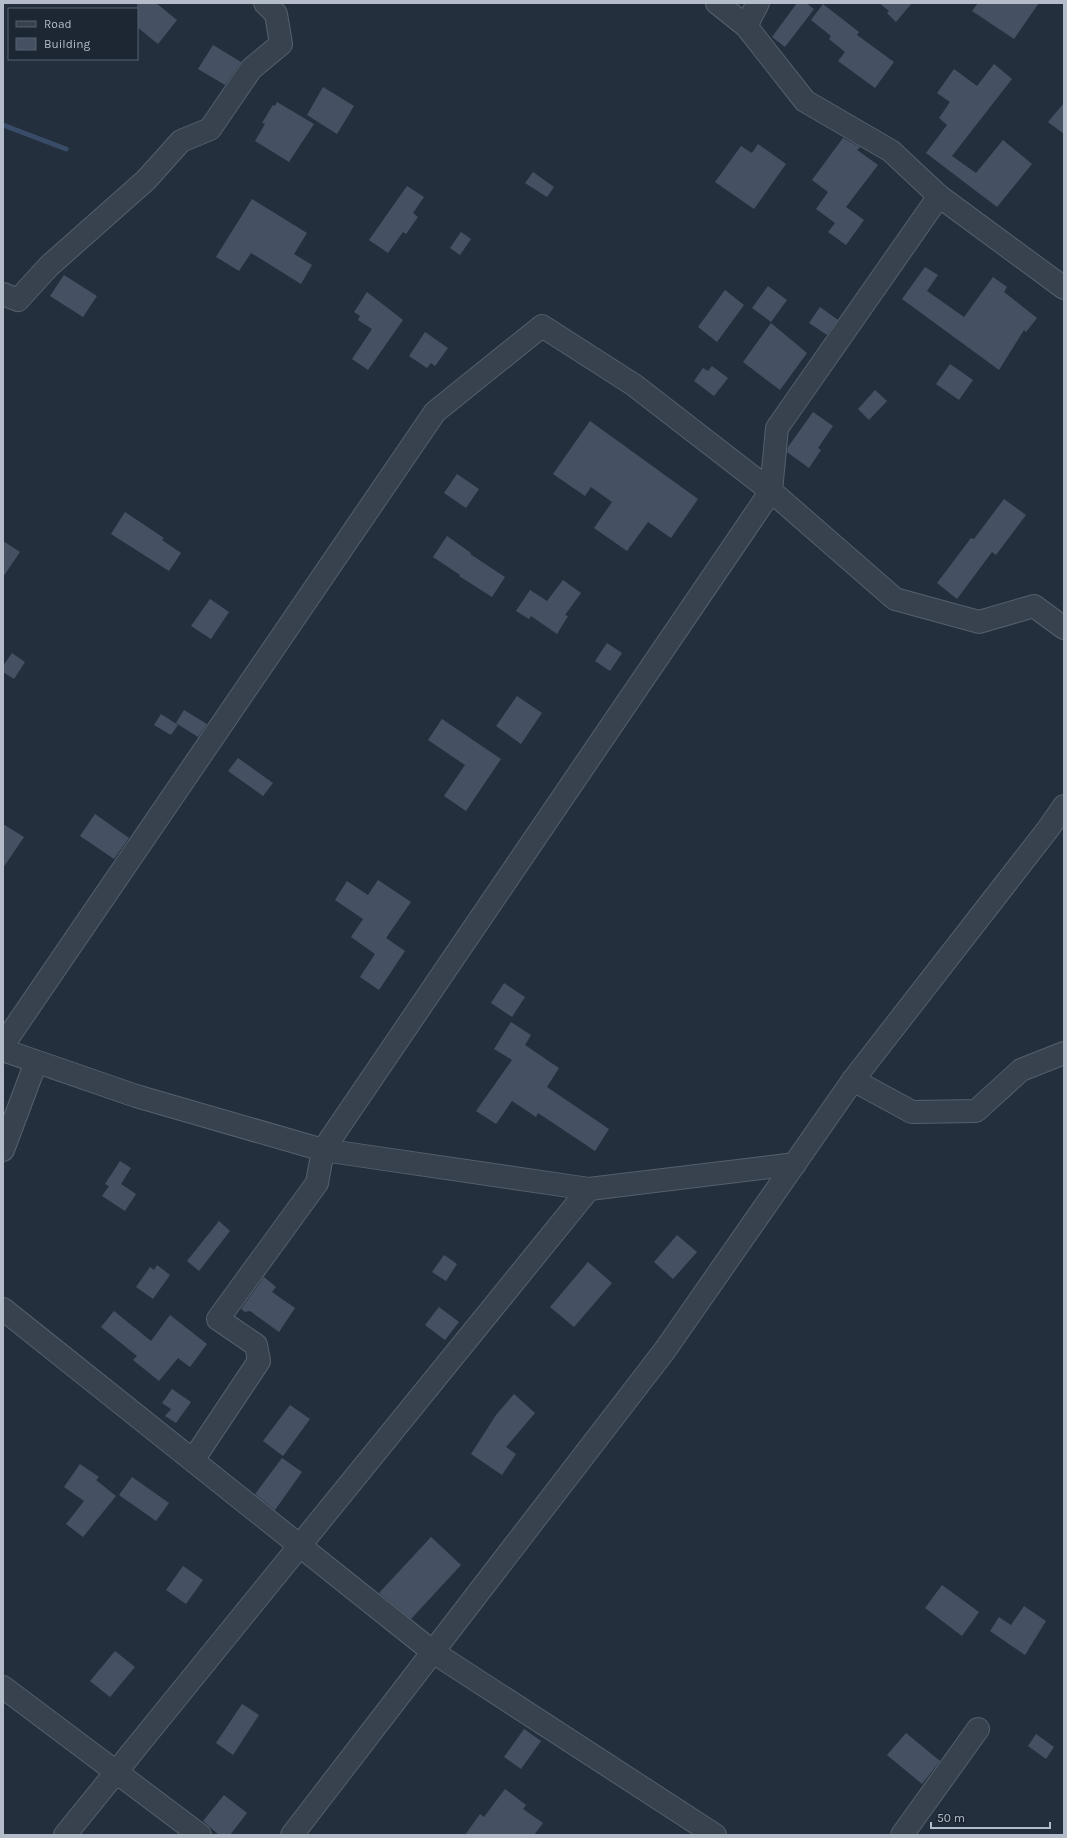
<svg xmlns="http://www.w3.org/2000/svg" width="1067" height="1838" font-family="Karla,sans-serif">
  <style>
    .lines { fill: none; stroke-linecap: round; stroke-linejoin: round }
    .stream { stroke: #394c67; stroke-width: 5 }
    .building { fill: #455162 }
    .minor-casing { stroke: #565f6c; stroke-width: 24 }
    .minor { stroke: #38414e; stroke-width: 22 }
  </style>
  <rect width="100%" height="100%" fill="#242f3e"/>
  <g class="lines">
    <!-- stream -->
    <polyline class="stream" points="3,125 66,149"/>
  </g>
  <!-- building -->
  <g class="building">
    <polygon points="137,3 156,3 177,20 158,44 137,27"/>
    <polygon points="797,3 806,3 814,9 785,47 772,37"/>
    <polygon points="879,3 912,3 896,22 887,13 889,11"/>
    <polygon points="978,3 1039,3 1014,39 972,11"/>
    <polygon points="823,4 859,32 857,35 894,62 875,88 838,61 845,52 829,39 831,36 811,20"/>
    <polygon points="213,45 241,62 225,85 198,69"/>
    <polygon points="994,64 1012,79 952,156 976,173 1003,140 1032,164 997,207 926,153 947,125 939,118 950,102 937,93 954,69 977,86"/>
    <polygon points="323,87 354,106 337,134 307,115"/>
    <polygon points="277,102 314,124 289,162 255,141 265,124 262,123 273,105 275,106"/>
    <polygon points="1064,103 1064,134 1048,122"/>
    <polygon points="843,138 860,147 857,150 878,165 846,207 864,220 846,245 828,232 835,223 816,209 828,192 812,180"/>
    <polygon points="758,144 786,164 754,209 715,182 741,146 752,153"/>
    <polygon points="533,172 554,187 547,197 525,183"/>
    <polygon points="407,186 424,197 413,213 418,217 406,234 403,232 388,253 369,240"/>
    <polygon points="252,199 307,233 294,254 312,265 301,284 251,253 239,271 216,257"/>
    <polygon points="461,232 471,239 460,255 450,248"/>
    <polygon points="925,267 938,275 927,291 964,317 993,277 1007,287 1004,292 1037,318 1026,332 1024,330 999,370 902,299"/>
    <polygon points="64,275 97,296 83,317 50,296"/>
    <polygon points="768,286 787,300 771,322 752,308"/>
    <polygon points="725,290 744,305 717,342 698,327"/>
    <polygon points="367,292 403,320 368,370 352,359 372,329 358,320 360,316 354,312"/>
    <polygon points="820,307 838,320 827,335 809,323"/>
    <polygon points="771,323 807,353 780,390 743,362"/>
    <polygon points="425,332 448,348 435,366 431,363 427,368 409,356"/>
    <polygon points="950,364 973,380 959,400 936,384"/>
    <polygon points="712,366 728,378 714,396 694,381 703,368 708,371"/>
    <polygon points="875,390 887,401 869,420 858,409"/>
    <polygon points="813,412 833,426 818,448 821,450 809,468 787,452 788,447"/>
    <polygon points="590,421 698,499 671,538 648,522 627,551 594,528 612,502 591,487 585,496 553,474"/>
    <polygon points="457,474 479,489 466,508 444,493"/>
    <polygon points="1004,499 1026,515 996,555 992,552 957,599 937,583 971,538 974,539"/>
    <polygon points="125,512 164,538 162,540 181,553 169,571 111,534"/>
    <polygon points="447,536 471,553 470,554 505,577 492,597 459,576 460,575 433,557"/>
    <polygon points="3,541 20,552 3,577"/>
    <polygon points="563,580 581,593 565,615 568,616 557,634 531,616 529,619 516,611 530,590 547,601"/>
    <polygon points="210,599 229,612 211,639 191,626"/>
    <polygon points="607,643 622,653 610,671 595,661"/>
    <polygon points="12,653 25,662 14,679 3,672 3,666"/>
    <polygon points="517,696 542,713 521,744 496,726"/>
    <polygon points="184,710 207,724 198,737 176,723"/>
    <polygon points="161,714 178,725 171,735 154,725"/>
    <polygon points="442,719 501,759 466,811 444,796 465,765 428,740"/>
    <polygon points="238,758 273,783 263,796 228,771"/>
    <polygon points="95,814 129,838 114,859 80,836"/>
    <polygon points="3,824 24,837 3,868"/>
    <polygon points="378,880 411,902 386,938 405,951 379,990 360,977 375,954 351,937 363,919 335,900 347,881 368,895"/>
    <polygon points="504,983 525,997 512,1017 491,1003"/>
    <polygon points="511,1022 531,1035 525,1045 559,1068 547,1087 609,1129 595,1151 538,1113 536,1117 512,1101 496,1124 476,1111 512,1060 494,1049"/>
    <polygon points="120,1161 131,1168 121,1184 136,1194 125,1211 102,1196 109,1186 105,1184"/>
    <polygon points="219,1221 230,1231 199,1271 187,1261"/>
    <polygon points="677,1235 697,1252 673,1279 654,1262"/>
    <polygon points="444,1255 457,1264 446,1281 432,1272"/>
    <polygon points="588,1262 612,1283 574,1327 550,1307"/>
    <polygon points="157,1265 170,1275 153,1299 136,1287 150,1267 154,1270"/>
    <polygon points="264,1277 276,1287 272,1292 295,1308 279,1332 250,1311 245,1312 241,1309"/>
    <polygon points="439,1307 459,1322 445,1340 425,1325"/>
    <polygon points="114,1311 151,1341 170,1315 207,1344 190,1367 178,1358 159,1381 133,1360 137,1356 101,1327"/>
    <polygon points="172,1389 191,1402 176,1423 165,1416 171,1409 162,1403"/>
    <polygon points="514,1394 535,1413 506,1447 516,1454 502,1475 471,1454 496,1415"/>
    <polygon points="290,1405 310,1419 283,1456 263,1441"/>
    <polygon points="282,1458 302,1472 275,1510 255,1494"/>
    <polygon points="80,1464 99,1477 96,1480 116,1496 83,1537 66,1524 84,1501 64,1487"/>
    <polygon points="132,1477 169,1503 156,1521 119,1495"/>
    <polygon points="431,1537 461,1565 411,1619 379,1593"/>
    <polygon points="183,1566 203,1580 186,1604 166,1590"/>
    <polygon points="942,1585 979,1612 962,1636 925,1608"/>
    <polygon points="1024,1606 1046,1621 1025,1655 990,1631 999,1617 1011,1625"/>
    <polygon points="115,1651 135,1667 110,1697 90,1681"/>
    <polygon points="242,1704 259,1715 233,1755 216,1743"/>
    <polygon points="524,1729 541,1741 521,1769 504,1757"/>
    <polygon points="906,1733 940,1761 922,1784 887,1755"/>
    <polygon points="1036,1734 1054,1747 1046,1759 1028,1746"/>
    <polygon points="505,1789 526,1805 523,1809 543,1823 534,1835 465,1835 480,1814 484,1817"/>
    <polygon points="224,1795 247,1813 230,1835 219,1835 203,1821"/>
  </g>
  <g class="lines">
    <defs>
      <g id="minor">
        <polyline points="717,3 746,26 805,101 891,151 939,196 1064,288"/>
        <polyline points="746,26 758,3"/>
        <polyline points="3,294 18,300 49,266 146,180 181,141 210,129 251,69 281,44 276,14 265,3"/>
        <polyline points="3,1045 435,412 542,326 634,385 771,491 895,599 979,622 1034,606 1064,628"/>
        <polyline points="3,1050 136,1096 323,1150 589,1189 795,1164"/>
        <polyline points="853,1080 912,1112 976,1111 1021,1070 1064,1053"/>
        <polyline points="3,1150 36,1062"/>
        <polyline points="3,1309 433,1652 715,1835"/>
        <polyline points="193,1460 259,1361 256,1345 218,1319 317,1183 323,1150 771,491 777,428 939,196"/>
        <polyline points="3,1687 200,1835"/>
        <polyline points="65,1835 589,1189"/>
        <polyline points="292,1835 665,1350 853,1080 1048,829 1064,806"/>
        <polyline points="902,1835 978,1729"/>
      </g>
    </defs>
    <!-- minor casing -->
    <use href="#minor" class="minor-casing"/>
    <!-- minor -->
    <use href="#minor" class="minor"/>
  </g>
  <!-- border -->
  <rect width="1067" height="1838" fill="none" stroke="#b4bcc9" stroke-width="8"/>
  <!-- legend -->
  <rect x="8" y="8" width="130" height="52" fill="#1d2633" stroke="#59626f"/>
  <rect x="16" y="21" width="20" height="6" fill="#38414e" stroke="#59626f"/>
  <text x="44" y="28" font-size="12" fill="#b4bcc9">Road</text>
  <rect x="16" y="38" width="20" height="12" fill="#455162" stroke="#59626f"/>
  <text x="44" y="48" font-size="12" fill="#b4bcc9">Building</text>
  <!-- scale -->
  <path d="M931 1822v6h119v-6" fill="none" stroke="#b4bcc9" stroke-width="2"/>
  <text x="937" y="1822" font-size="12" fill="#b4bcc9" stroke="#1d2633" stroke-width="3" paint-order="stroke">50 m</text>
</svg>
